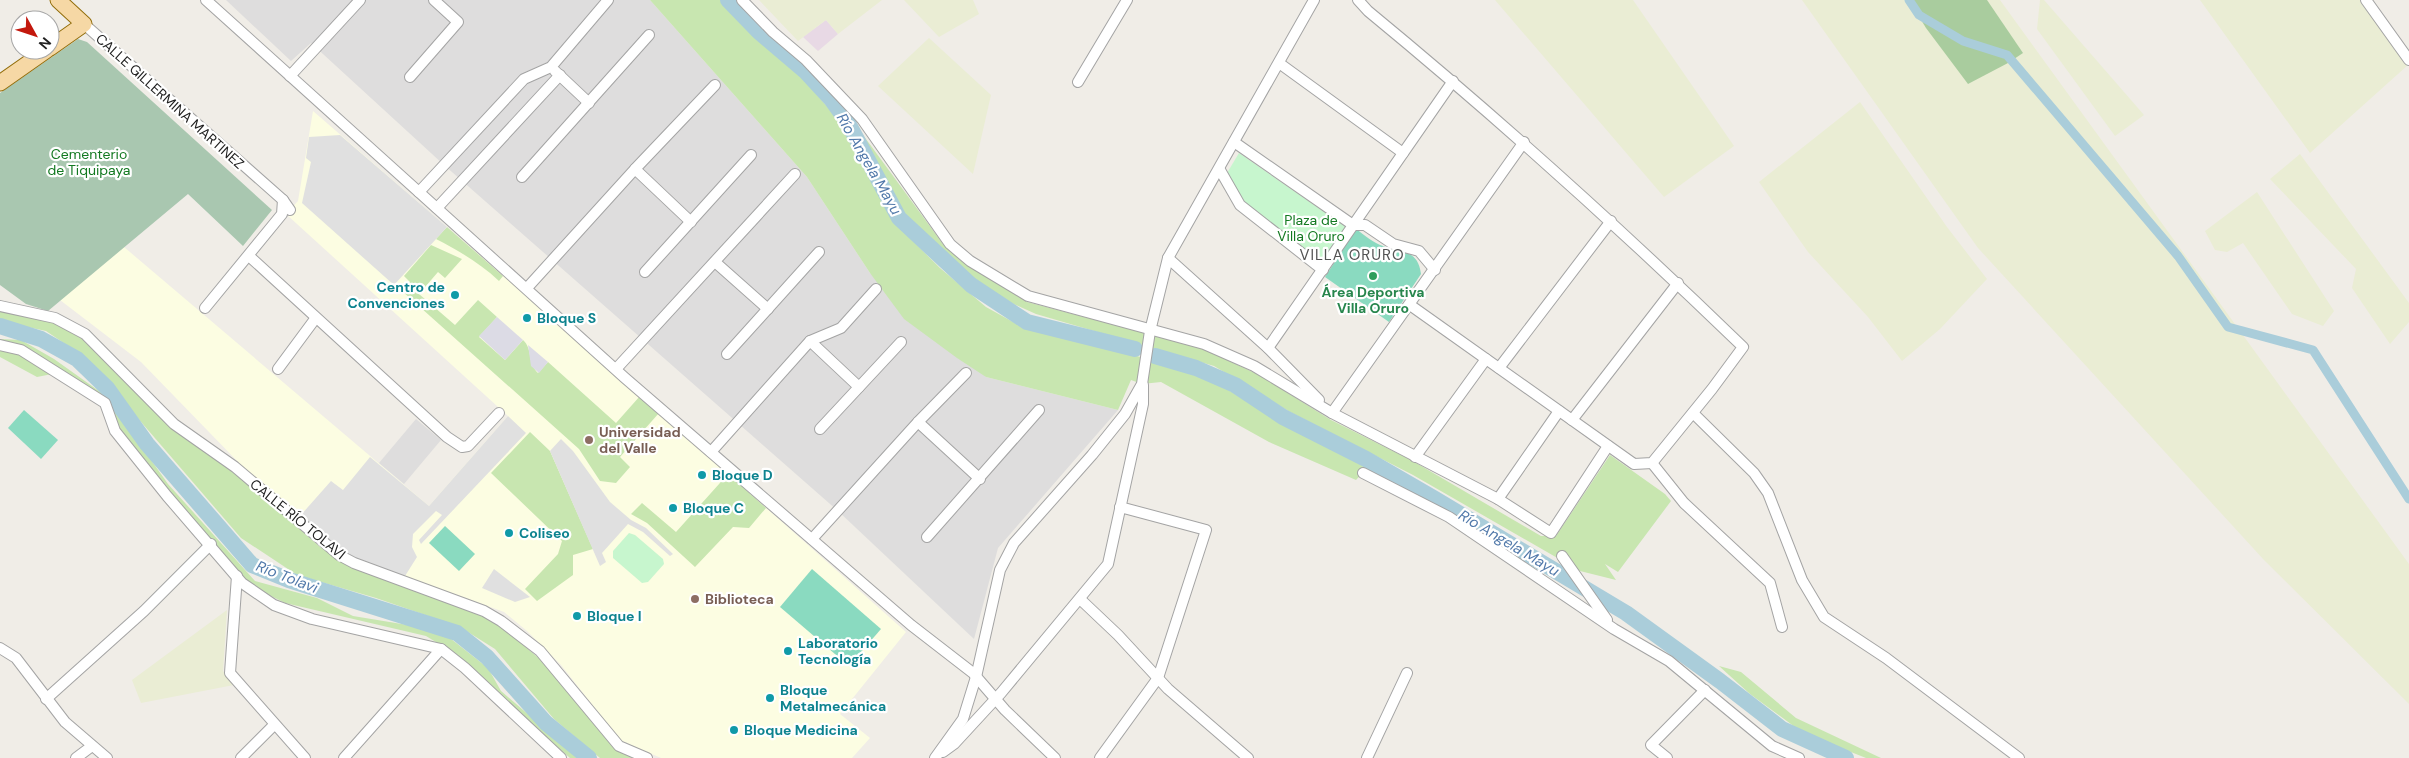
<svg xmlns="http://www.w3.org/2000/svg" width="2409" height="758" font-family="'DM Sans',sans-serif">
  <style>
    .residential { fill: #dedddd }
    .industrial { fill: #e8d9e5 }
    .education { fill: #fcfde2 }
    .farmland { fill: #eaedd4 }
    .grass { fill: #c8e6b0 }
    .forest { fill: #a9cc9e }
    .cemetery { fill: #a9c7b0 }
    .park { fill: #c7f6ce }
    .pitch { fill: #8adac0 }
    .parking { fill: #e0e0e0 }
    .plaza { fill: #dcdbe5 }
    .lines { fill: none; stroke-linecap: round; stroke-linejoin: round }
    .canal { stroke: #aacdda; stroke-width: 9 }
    .river { stroke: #aacdda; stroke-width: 16 }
    .minor-casing { stroke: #a4a4a4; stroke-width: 12 }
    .primary-casing { stroke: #926d0a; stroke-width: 17 }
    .minor { stroke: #fff; stroke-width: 10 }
    .primary { stroke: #f6d8a5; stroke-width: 15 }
    .leisure-dot { fill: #2e9e5b; stroke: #fff; stroke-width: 2 }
    .culture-dot { fill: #0f9aa8; stroke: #fff; stroke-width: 2 }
    .education-dot { fill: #8d6e63; stroke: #fff; stroke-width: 2 }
    .labels { text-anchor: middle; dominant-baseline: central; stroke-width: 4.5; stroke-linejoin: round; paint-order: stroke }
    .street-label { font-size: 14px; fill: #202020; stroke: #fff }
    .park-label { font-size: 14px; fill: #137921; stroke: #fff }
    .culture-label { font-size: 14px; font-weight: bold; fill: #0d838f; stroke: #fff; text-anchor: start }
    .leisure-label { font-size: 14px; font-weight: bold; fill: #27864d; stroke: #fff }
    .education-label { font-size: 14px; font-weight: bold; fill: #785e54; stroke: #fff; text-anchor: start }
    .water-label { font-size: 15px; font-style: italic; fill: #5179aa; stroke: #fff }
    .neighbourhood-label { font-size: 15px; letter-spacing: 1px; fill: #535353; stroke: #fff }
  </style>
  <rect width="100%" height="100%" fill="#f0ede7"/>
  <!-- residential -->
  <g class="residential">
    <polygon points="226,0 650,0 807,177 870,273 986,377 1118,410 998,548 974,639 838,511 444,165 311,43 291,61"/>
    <polygon points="416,419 441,440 404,484 379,463"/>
  </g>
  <!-- industrial -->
  <polygon class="industrial" points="826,20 838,34 818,51 803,37"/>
  <!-- education -->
  <polygon class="education" points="313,111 568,332 906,632 840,714 870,738 852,758 661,758 620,740 561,665 527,631 504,612 345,554 242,466 141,362 60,300 124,247 429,506 508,416 286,214 298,201"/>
  <!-- farmland -->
  <g class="farmland">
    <polygon points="759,0 882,0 838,34 826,20 798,41"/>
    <polygon points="904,0 973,0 979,14 939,37"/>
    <polygon points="1495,0 1633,0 1734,146 1664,197"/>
    <polygon points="1802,0 2000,0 2409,564 2409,704 2264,560 1978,248"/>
    <polygon points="2040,0 2044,0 2144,115 2115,136 2037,29"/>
    <polygon points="2200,0 2361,0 2408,65 2310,153"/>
    <polygon points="929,38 991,95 973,174 878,86"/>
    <polygon points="1860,102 1947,227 1987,279 1940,329 1902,361 1868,317 1808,252 1759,182"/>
    <polygon points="2300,154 2409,303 2409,322 2390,344 2352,288 2356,269 2270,179"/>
    <polygon points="2257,192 2334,311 2323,326 2292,314 2243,243 2227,252 2215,250 2205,231"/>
    <polygon points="227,610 223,671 234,685 141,703 132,680"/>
  </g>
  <!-- grass -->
  <g class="grass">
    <polygon points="650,0 721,0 764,44 794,68 842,124 895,223 940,268 986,307 1024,328 1121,351 1192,373 1227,389 1284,425 1347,450 1368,467 1356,480 1269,442 1161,382 1142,384 1131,380 1118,410 986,377 957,358 904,319 870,273 807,177"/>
    <polygon points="852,120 943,244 959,259 1027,302 1199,347 1259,375 1331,420 1411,460 1541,536 1556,536 1610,455 1665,494 1671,501 1618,572 1605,564 1616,580 1580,571 1413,475 1290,412 1214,366 1036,314 1007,301 974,280 904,216"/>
    <path d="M447,227L503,276L499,281C480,263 459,251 436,239Z"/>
    <path d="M431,245L462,259L445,278L438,272L419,294L455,325L478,300L497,317L479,337L505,360L523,340C533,349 527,362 538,373L548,362L616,423L640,396L659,413L620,457L630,467L616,483L600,481L579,449L402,291L410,282L404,276Z"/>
    <polygon points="0,311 57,323 81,338 172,429 247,482 320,547 347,565 474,612 497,623 554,671 611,745 638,758 600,758 554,719 495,649 460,627 376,598 297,575 241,538 86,358 46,331 0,321"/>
    <polygon points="0,339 21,340 54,359 106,396 168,484 255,581 317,598 353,616 420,627 446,635 488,668 501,691 579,758 570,758 444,647 426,636 285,603 251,586 170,494 118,428 106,401 62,372 37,377 0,357"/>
    <polygon points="530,432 550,451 593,549 573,555 573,575 537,601 525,589 558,554 562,541 491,473"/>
    <polygon points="728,474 766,508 749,528 733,527 695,567 647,523 631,514 642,503 676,532"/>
    <polygon points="1719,666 1741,672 1796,718 1881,758 1866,758 1803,733 1750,694"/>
  </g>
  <!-- forest -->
  <polygon class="forest" points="1909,0 1987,0 2023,53 2008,63 1968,84 1926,28"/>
  <!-- cemetery -->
  <polygon class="cemetery" points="78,39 87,42 272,210 243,246 188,194 48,311 26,304 0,285 0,93"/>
  <!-- park -->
  <g class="park">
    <polygon points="1239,153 1346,227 1321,262 1245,203 1227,173"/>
    <polygon points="629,533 635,535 663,559 664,564 648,582 642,583 613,558 613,551"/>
  </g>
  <!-- pitch -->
  <g class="pitch">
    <path d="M1356,229C1364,235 1374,243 1383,246C1401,253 1418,249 1421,274L1389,322L1325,277Z"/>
    <polygon points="24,410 58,440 41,459 8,428"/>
    <polygon points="445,526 475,554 459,571 429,543"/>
    <polygon points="812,569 881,629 849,666 780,607"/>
  </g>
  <!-- parking -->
  <g class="parking">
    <polygon points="340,135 447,227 394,285 302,203 311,162 306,158 309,137"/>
    <polygon points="508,416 526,433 421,544 419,540 442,515 436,511 413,534 412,547 417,557 405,576 345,554 300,516 331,481 343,490 370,457 429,506"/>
    <polygon points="561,439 573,451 610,502 631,520 646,528 673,554 670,556 643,532 628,524 602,553 606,562 600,566 550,451"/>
    <polygon points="494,569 530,597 515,602 482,588"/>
  </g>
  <!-- plaza -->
  <g class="plaza">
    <polygon points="497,317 523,340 505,360 479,336"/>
    <polygon points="528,345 548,362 539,373 531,366"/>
  </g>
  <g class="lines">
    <!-- canal -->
    <polyline class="canal" points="1909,0 1919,15 1963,41 2007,55 2178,256 2228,327 2313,350 2409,499"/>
    <!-- river -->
    <g class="river">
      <polyline points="728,0 759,32 806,72 831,99 847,121 899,218 971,285 1027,322 1135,349"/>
      <polyline points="0,326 41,339 77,359 107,388 147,444 252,565 289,580 457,633 487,657 546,723 589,758"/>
      <polyline points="1155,356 1196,368 1235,385 1283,417 1366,459 1435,499 1626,613 1720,681 1782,729 1846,758"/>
    </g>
    <defs>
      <g id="minor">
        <polyline points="206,0 625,378 911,625 973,673 1005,710 1055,758"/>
        <polyline points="742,0 773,32 806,60 862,119 950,244 970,261 1028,296 1204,344 1254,366 1332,413 1498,499 1551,533 1608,446"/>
        <path d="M1358,0L1368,11C1498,118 1622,230 1743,347L1712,389L1652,463L1634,464L1410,305"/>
        <polyline points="2366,0 2409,60"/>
        <polyline points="84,24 283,200 290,210"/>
        <polyline points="1279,63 1403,153"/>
        <polyline points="555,71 589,103"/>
        <polyline points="290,76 360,0"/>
        <polyline points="410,77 458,22 434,0"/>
        <polyline points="1078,82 1127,0"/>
        <polyline points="1234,142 1353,225 1365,225 1393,244 1419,251 1435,270"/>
        <polyline points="635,169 691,222"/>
        <polyline points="1220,170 1240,205 1323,270"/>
        <polyline points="522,177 649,35"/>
        <polyline points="419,192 524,79 551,67 608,0"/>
        <polyline points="437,208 560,75"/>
        <polyline points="249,256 447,437 462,447 468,446 499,413"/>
        <polyline points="1168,258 1268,348 1319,400"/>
        <polyline points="715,262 768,309"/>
        <polyline points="645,272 751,155"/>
        <polyline points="527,288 635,169 715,85"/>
        <polyline points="0,306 55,318 85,334 174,424 235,467 339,555 354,563 484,611 501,621 540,651 619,746 647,758"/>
        <polyline points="205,308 282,214 283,200"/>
        <polyline points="810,341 859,387"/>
        <polyline points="0,345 21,350 105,403 115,431 167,496 242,583 274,605 312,619 441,649 465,668 561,758"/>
        <polyline points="1268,348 1453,81"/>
        <polyline points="727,354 819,252"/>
        <polyline points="1499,368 1611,221"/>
        <polyline points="278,369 315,319"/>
        <polyline points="616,369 795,174"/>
        <polyline points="1332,413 1524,142"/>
        <polyline points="1693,413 1754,473 1768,493 1802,580 1824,617 1886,658 2019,758"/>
        <polyline points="1572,420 1678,283"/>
        <polyline points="918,422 980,479"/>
        <polyline points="820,429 901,342"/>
        <polyline points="711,452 810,341 841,328 876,289"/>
        <polyline points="1415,457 1486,359"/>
        <polyline points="1652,463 1684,503 1770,583 1782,627"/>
        <polyline points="1363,473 1449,517 1614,629 1669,661 1772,746 1799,758"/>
        <polyline points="1498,499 1559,411"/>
        <polyline points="927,537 1039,410"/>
        <polyline points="812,539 918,422 966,373"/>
        <polyline points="1562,556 1607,620"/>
        <polyline points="237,576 230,673 305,758"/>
        <polyline points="1080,599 1118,635 1168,689 1248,758"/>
        <polyline points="0,648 16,658 65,722 107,758"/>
        <polyline points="46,699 144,611 211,544"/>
        <polyline points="943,752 954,744 1001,693 1108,564 1143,404 1143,385"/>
        <polyline points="76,758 92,746"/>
        <polyline points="241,758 274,725"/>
        <polyline points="344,758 441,649"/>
        <polyline points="935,758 963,719 976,677 1000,570 1014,543 1092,455 1125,414 1142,384 1150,331 1168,258 1314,0"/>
        <polyline points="1100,758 1158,678 1206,530 1120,507"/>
        <polyline points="1367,758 1407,673"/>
        <polyline points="1667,758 1651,745 1705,690"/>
      </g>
      <g id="primary">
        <polyline points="50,48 84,24 58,0"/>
        <polyline points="0,83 47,50"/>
      </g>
    </defs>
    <!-- minor casing -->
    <use href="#minor" class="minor-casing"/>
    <!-- primary casing -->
    <use href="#primary" class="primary-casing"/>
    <!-- minor -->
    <use href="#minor" class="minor"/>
    <!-- primary -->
    <use href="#primary" class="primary"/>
  </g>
  <!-- markers -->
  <circle class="leisure-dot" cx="1373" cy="276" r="5"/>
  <g class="culture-dot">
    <circle cx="455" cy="295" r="5"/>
    <circle cx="527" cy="318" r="5"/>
    <circle cx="702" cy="475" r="5"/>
    <circle cx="673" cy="508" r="5"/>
    <circle cx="509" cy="533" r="5"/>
    <circle cx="577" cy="616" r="5"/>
    <circle cx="788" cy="651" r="5"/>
    <circle cx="770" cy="698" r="5"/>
    <circle cx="734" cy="730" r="5"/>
  </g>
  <g class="education-dot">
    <circle cx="589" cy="440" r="5"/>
    <circle cx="695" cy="599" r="5"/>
  </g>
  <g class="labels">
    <!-- street labels -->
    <g class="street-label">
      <text transform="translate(170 101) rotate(42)">CALLE GILLERMINA MARTINEZ</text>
      <text transform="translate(298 519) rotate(39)">CALLE RÍO TOLAVI</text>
    </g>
    <!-- park labels -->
    <g class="park-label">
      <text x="89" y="154">Cementerio<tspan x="89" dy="16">de Tiquipaya</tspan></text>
      <text x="1311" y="220">Plaza de<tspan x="1311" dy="16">Villa Oruro</tspan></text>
    </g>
    <!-- culture labels -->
    <g class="culture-label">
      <text x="445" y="287" text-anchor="end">Centro de<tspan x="445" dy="16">Convenciones</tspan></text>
      <text x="537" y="318">Bloque S</text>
      <text x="712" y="475">Bloque D</text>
      <text x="683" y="508">Bloque C</text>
      <text x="519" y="533">Coliseo</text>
      <text x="587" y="616">Bloque I</text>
      <text x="798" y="643">Laboratorio<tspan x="798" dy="16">Tecnología</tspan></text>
      <text x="780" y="690">Bloque<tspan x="780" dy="16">Metalmecánica</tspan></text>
      <text x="744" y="730">Bloque Medicina</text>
    </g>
    <!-- leisure labels -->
    <g class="leisure-label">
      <text x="1373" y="292">Área Deportiva<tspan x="1373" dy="16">Villa Oruro</tspan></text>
    </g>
    <!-- education labels -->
    <g class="education-label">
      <text x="599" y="432">Universidad<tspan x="599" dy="16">del Valle</tspan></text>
      <text x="705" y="599">Biblioteca</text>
    </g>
    <!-- water labels -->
    <g class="water-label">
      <text transform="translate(869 164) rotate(60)">Río Angela Mayu</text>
      <text transform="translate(1509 543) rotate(31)">Río Angela Mayu</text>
      <text transform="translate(287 577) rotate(21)">Río Tolavi</text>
    </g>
    <!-- neighbourhood labels -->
    <g class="neighbourhood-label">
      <text x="1352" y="255">VILLA ORURO</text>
    </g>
  </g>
  <!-- north arrow -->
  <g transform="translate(35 35) rotate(130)"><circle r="24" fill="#ffffff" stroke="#a6a6a6"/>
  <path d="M0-4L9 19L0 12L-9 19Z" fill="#c3180d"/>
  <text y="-8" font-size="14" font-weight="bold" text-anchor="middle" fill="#202020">N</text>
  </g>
</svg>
